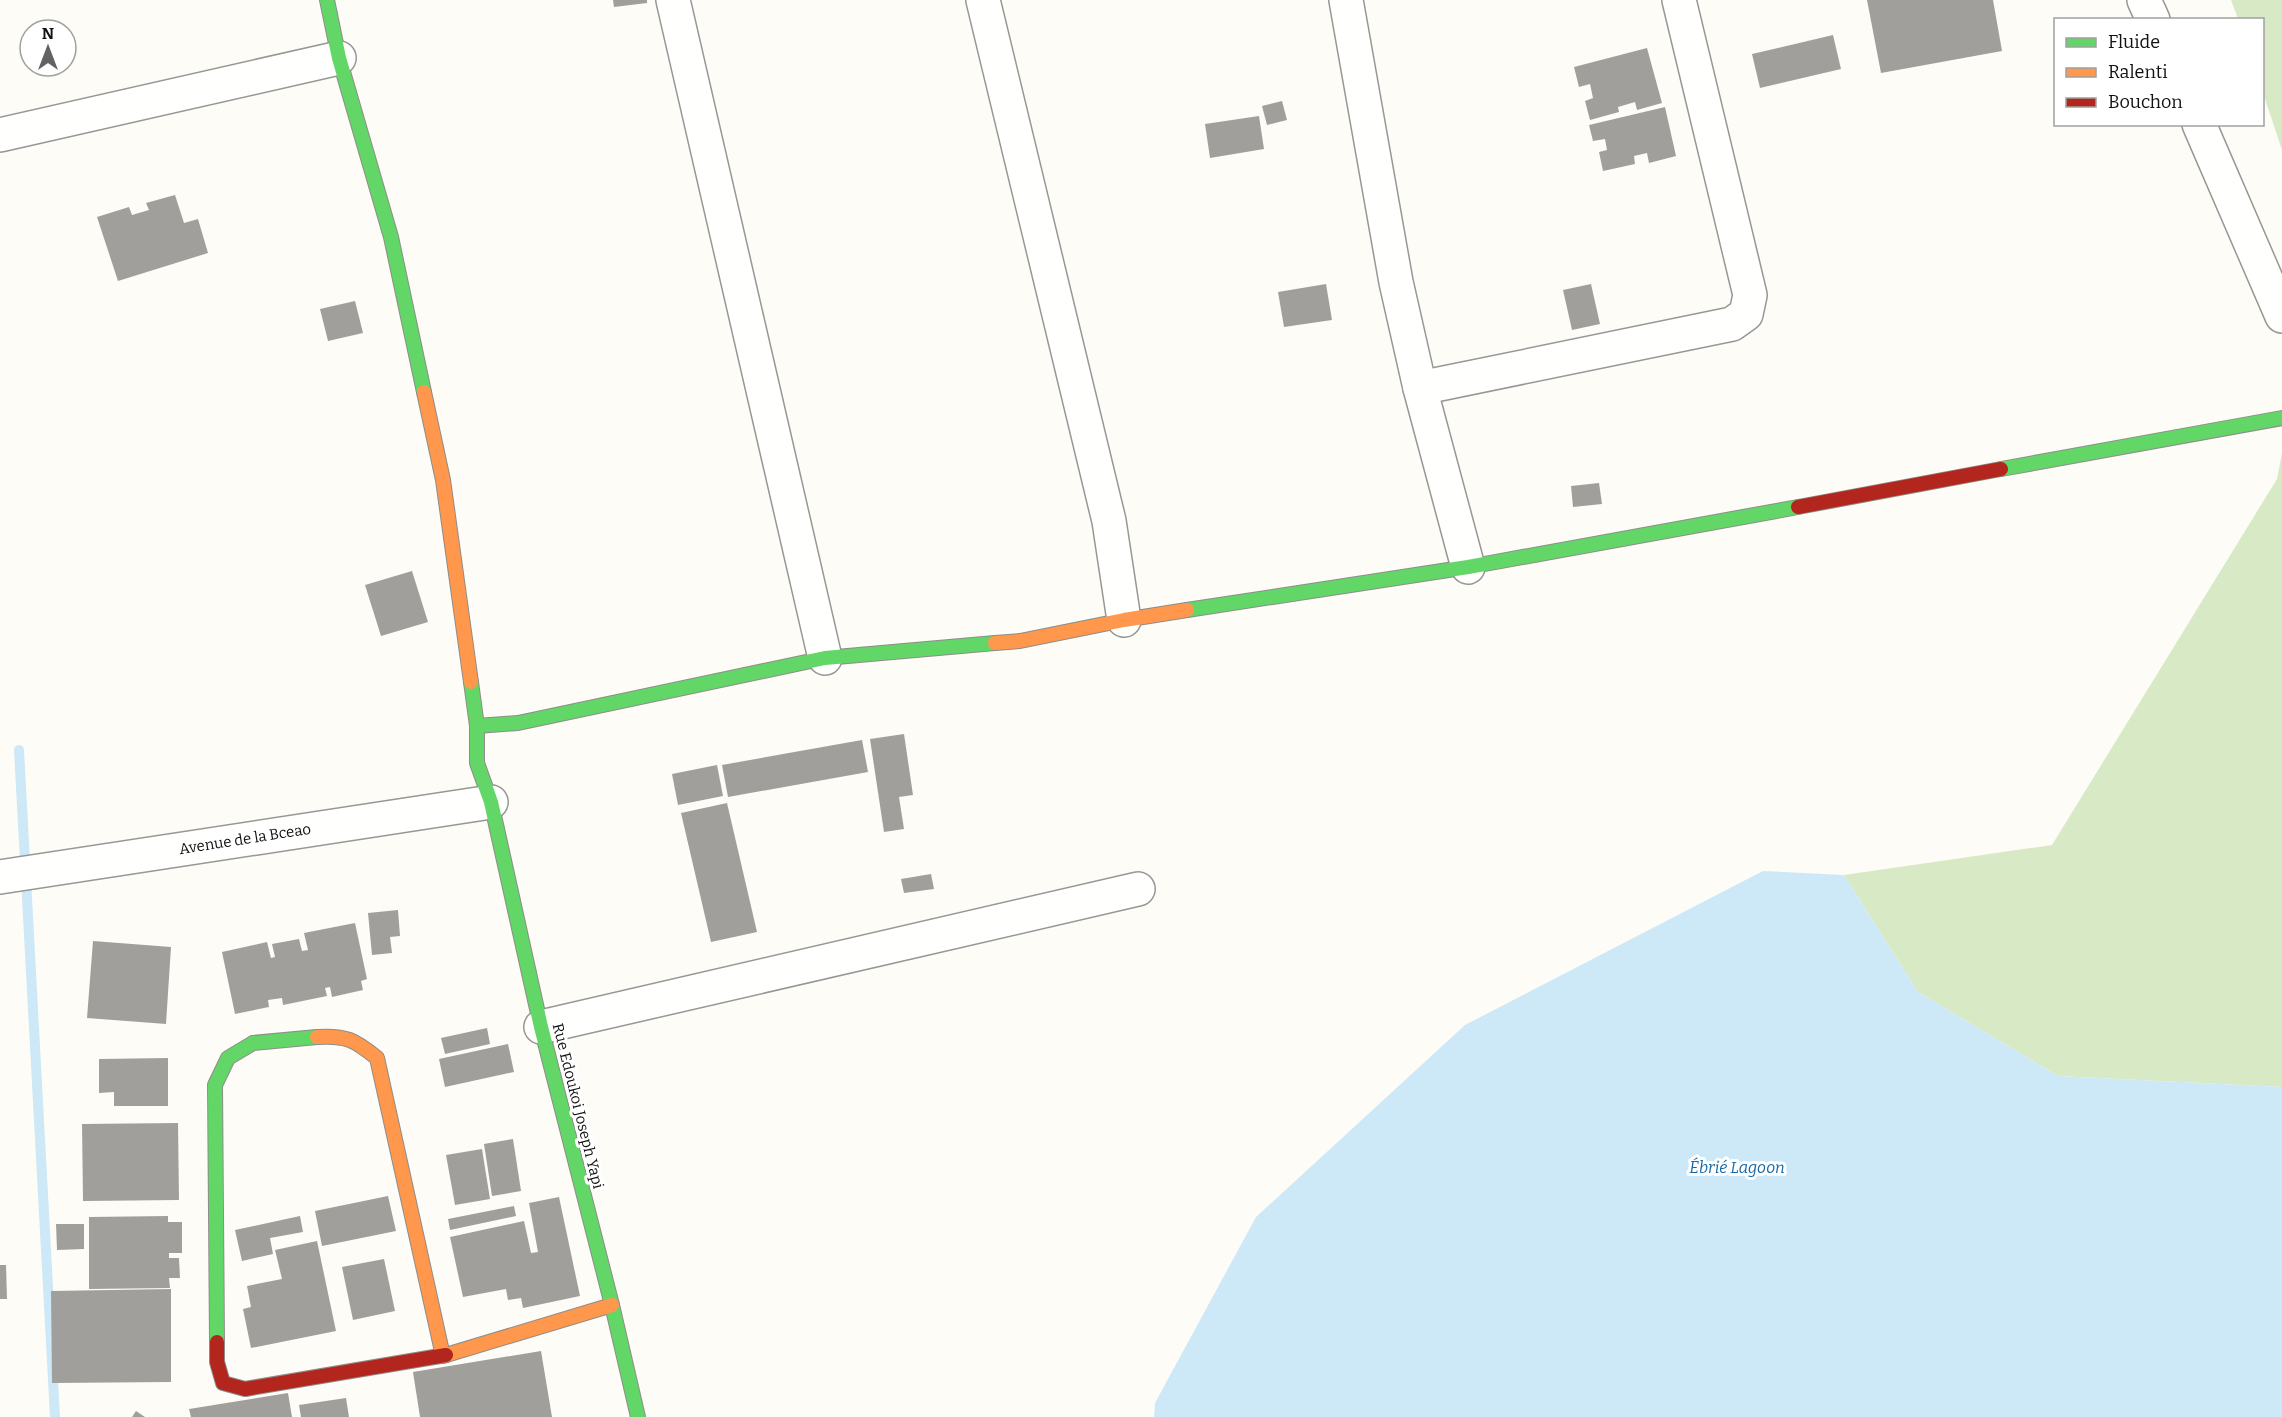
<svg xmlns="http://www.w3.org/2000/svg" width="2282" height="1417" font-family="Bitter,serif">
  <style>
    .forest { fill: #d8eac5 }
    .water { fill: #cde8f7 }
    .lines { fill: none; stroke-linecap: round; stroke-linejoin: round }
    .stream { stroke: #cde8f7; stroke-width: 10 }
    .building { fill: #a19f9c }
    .street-casing { stroke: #979795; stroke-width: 36 }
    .fast-casing { stroke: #8e8d8b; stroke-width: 16 }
    .slow-casing { stroke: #8e8d8b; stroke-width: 16 }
    .jam-casing { stroke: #8e8d8b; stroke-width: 16 }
    .street { stroke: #fffffe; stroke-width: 33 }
    .fast { stroke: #63d668; stroke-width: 14 }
    .slow { stroke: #ff974d; stroke-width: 14 }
    .jam { stroke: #b3261e; stroke-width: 14 }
    .labels { text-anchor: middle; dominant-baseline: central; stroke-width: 6; stroke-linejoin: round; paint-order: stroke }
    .street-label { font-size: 15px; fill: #111; stroke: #fff }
    .water-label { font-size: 16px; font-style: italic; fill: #1768a6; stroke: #fff }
  </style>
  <rect width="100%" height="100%" fill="#fdfcf7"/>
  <!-- forest -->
  <g class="forest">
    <polygon points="2231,0 2282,0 2282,150 2263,93 2262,20 2238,19"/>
    <polygon points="2282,453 2282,1087 2058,1076 1918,992 1844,875 2052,845 2277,479"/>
  </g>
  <!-- water -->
  <polygon class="water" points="1763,871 1844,875 1918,992 2058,1076 2282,1087 2282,1417 1154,1417 1155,1403 1256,1217 1465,1025"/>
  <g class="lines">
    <!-- stream -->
    <polyline class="stream" points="19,750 55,1417"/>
  </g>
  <!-- building -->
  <g class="building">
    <polygon points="613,0 647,0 647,3 614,7"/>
    <polygon points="1867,0 1993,0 2002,51 1881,73"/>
    <polygon points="1833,35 1841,69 1760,88 1752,54"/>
    <polygon points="1647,48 1662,103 1637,110 1635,102 1618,107 1619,112 1590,120 1585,101 1593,98 1590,84 1579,87 1574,67"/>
    <polygon points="1282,101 1287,120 1267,125 1262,106"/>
    <polygon points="1665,107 1676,156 1649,163 1647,153 1634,156 1635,164 1603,171 1599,152 1607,150 1605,139 1593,141 1589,125"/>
    <polygon points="1259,116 1264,149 1210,158 1205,124"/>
    <polygon points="175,195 184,223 198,219 208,253 118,281 97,217 129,207 132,215 149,210 146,203"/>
    <polygon points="1326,284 1332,320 1284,327 1278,292"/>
    <polygon points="1591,284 1600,324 1572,330 1563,290"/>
    <polygon points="355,301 363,333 328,341 320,309"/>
    <polygon points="1599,483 1602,504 1573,507 1571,486"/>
    <polygon points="412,571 428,622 381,636 365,585"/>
    <polygon points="904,734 913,795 899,797 904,829 884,832 870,739"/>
    <polygon points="862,740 868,772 728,797 722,765"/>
    <polygon points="717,765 723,796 678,805 672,774"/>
    <polygon points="727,803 757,932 711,942 681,813"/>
    <polygon points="931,874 934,889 904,893 901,879"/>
    <polygon points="398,910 400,936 390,937 392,953 372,955 368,913"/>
    <polygon points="355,923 367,979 361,981 363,990 332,997 330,987 325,988 327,996 283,1005 282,998 268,1000 269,1007 235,1014 222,952 267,942 271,958 275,957 272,944 299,939 302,951 308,950 304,933"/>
    <polygon points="93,941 171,947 166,1024 87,1018"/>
    <polygon points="487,1028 490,1044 445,1054 441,1038"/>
    <polygon points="508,1044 514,1072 445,1087 439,1059"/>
    <polygon points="168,1058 168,1106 114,1106 114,1092 99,1093 99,1059"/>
    <polygon points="178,1123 179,1200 83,1201 82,1124"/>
    <polygon points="513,1139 521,1191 492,1196 484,1144"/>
    <polygon points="482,1149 490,1199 455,1205 446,1155"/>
    <polygon points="388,1196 396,1231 322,1246 315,1211"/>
    <polygon points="559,1197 580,1296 523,1308 521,1298 508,1300 506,1289 463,1297 450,1237 524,1221 531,1253 538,1252 529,1203"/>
    <polygon points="514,1206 516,1216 450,1230 448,1219"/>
    <polygon points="168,1216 168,1222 182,1222 182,1253 169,1253 169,1258 179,1258 180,1278 169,1278 170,1288 89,1289 89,1217"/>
    <polygon points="300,1216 303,1232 270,1238 273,1254 242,1261 235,1230"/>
    <polygon points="56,1224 84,1224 84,1249 57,1250"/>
    <polygon points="317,1241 336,1331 251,1348 243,1309 251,1307 247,1286 282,1279 275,1250"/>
    <polygon points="384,1259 395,1311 353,1320 342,1267"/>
    <polygon points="0,1265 6,1265 7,1299 0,1299"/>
    <polygon points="171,1289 171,1382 52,1383 51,1291"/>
    <polygon points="541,1351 552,1417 420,1417 413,1372"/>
    <polygon points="288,1393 292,1417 191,1417 189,1409"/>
    <polygon points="346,1398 349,1417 301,1417 299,1405"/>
    <polygon points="136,1411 145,1417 132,1417"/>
  </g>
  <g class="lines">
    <defs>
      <g id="street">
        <polyline points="673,0 825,658"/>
        <polyline points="983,0 1109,521 1124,620"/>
        <polyline points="1346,0 1396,282 1420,388 1468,567"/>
        <polyline points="2144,0 2153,20"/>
        <polyline points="2199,124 2282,316"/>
        <polyline points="0,135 339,58"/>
        <polyline points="1420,388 1732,324 1746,314 1750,295 1679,0"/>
        <polyline points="0,877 491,802"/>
        <polyline points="541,1027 1138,889"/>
      </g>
      <g id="fast">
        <polyline points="327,0 339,58 391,237 424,392"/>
        <polyline points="2001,469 2282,418"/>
        <polyline points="1187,610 1468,567 1798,507"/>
        <polyline points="471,682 477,726 477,763 491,802 541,1027 612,1305 638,1417"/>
        <polyline points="477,726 518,723 825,658 995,643"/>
        <polyline points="217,1342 215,1085 228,1058 253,1043 317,1037"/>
      </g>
      <g id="slow">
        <polyline points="424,392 443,480 471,682"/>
        <polyline points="995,643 1020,641 1124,620 1187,610"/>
        <path d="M317,1037C346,1035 355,1040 377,1058L443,1356"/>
        <polyline points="446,1355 612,1305"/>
      </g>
      <g id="jam">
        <polyline points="1798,507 2001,469"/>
        <polyline points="217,1342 217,1362 223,1383 245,1389 446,1355"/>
      </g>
    </defs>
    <!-- street casing -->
    <use href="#street" class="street-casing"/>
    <!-- fast casing -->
    <use href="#fast" class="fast-casing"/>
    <!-- slow casing -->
    <use href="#slow" class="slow-casing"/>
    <!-- jam casing -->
    <use href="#jam" class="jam-casing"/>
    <!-- street -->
    <use href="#street" class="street"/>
    <!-- fast -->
    <use href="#fast" class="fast"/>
    <!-- slow -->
    <use href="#slow" class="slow"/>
    <!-- jam -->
    <use href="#jam" class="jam"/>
  </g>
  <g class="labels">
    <!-- street labels -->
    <g class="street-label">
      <text transform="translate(245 839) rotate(-9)">Avenue de la Bceao</text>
      <text transform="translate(578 1106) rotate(76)">Rue Edoukoi Joseph Yapi</text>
    </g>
    <!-- water labels -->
    <g class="water-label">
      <text x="1737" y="1167">Ébrié Lagoon</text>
    </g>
  </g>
  <!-- legend -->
  <rect x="2054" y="18" width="210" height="108" fill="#ffffff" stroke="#a0a0a0" stroke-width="1.5"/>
  <rect x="2066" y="38" width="30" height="9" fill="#63d668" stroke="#a0a0a0" stroke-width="1.5"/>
  <text x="2108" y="48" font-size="18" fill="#111111">Fluide</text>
  <rect x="2066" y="68" width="30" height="9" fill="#ff974d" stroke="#a0a0a0" stroke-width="1.5"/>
  <text x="2108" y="78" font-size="18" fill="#111111">Ralenti</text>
  <rect x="2066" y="98" width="30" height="9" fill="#b3261e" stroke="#a0a0a0" stroke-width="1.5"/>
  <text x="2108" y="108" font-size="18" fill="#111111">Bouchon</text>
  <!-- north arrow -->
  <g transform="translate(48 48)"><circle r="28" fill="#ffffff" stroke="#a0a0a0" stroke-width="1.5"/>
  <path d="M0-4.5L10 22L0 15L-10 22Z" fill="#646362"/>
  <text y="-9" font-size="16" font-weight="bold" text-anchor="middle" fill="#111111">N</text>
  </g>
</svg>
